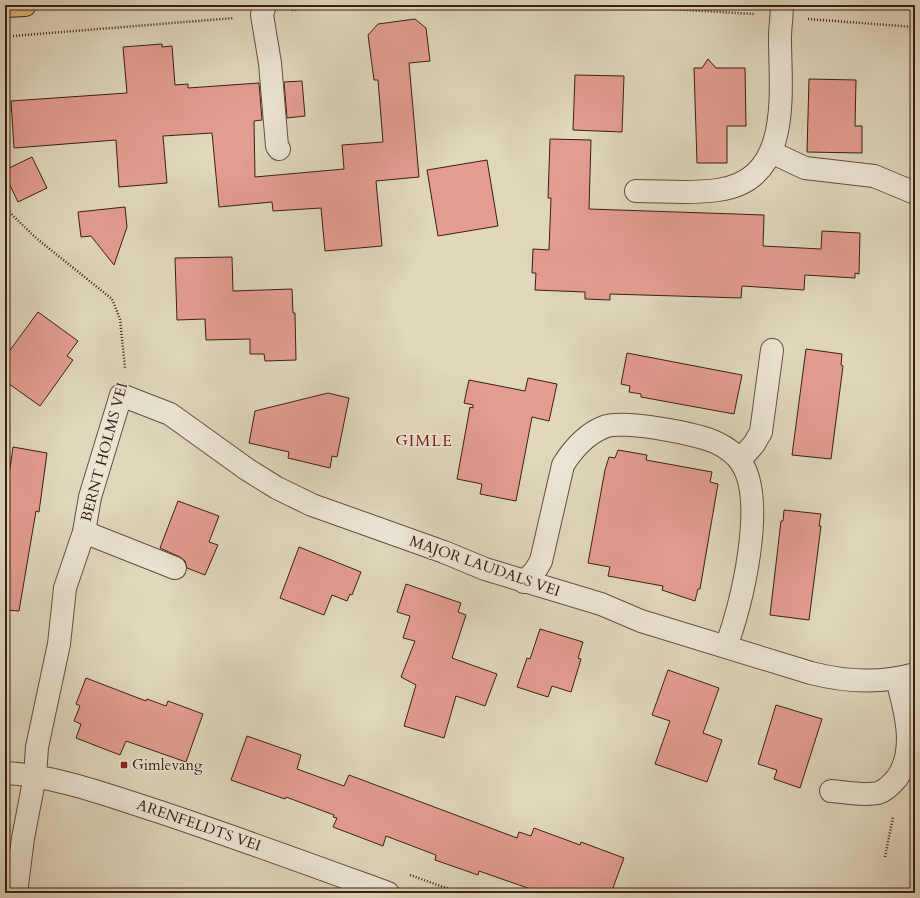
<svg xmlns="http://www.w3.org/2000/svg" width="920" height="898" font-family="Cardo,serif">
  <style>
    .building { fill: #e49d91; stroke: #3a1f12 }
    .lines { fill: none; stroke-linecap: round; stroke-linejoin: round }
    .minor-casing { stroke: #644d3d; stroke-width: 24 }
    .major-casing { stroke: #3a1f12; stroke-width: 24 }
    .path { stroke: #3a1f12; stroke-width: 2.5; stroke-dasharray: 1 2; stroke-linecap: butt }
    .minor { stroke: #ebe5d4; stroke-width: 22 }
    .major { stroke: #e0bc7e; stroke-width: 22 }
    .poi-dot { fill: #8f2418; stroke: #ebe5d4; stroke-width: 1.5 }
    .labels { text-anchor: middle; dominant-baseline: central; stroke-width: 3; stroke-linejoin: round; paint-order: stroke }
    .street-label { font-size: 15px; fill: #3a1f12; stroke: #ebe5d4 }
    .poi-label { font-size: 15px; fill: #3a1f12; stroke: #ebe5d4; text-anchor: start }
    .neighbourhood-label { font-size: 16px; letter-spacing: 1px; fill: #7a1f14; stroke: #ebe5d4 }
  </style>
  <rect width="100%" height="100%" fill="#e0d7bd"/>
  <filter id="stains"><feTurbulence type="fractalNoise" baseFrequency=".005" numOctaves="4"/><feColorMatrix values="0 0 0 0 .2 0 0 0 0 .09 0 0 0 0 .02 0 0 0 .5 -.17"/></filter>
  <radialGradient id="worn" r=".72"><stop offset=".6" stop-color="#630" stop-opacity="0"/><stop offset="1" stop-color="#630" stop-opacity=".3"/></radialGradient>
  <!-- building -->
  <g class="building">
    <polygon points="415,19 426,28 430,61 409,63 419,177 376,181 382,246 325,251 321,208 273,211 272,202 219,207 212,133 163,136 167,183 119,187 116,140 14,148 11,101 127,93 123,47 162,44 162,47 172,46 175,85 188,84 188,88 259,83 262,120 254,121 255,177 344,169 342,145 383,142 378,80 374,80 368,35 378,24"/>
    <polygon points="708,59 716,68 745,68 746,126 727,126 727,163 697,163 694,68 702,68"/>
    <polygon points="575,75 624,76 622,132 573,130"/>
    <polygon points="809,79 856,80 855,126 862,126 862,153 807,152"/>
    <polygon points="302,81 305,116 287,118 284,82"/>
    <polygon points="550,139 591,140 589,209 764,215 763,246 821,249 822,231 860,233 859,274 855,273 855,278 805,275 804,290 742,286 741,298 610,294 610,300 585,299 585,292 535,290 536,273 532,273 533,249 549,250 551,198 548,198"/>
    <polygon points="32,157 47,188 18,202 5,175 5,170"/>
    <polygon points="487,160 498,226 438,236 427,170"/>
    <polygon points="125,207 127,227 114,265 91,236 81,237 78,212"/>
    <polygon points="232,257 233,291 292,289 293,313 295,313 296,360 265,361 264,354 250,354 250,339 206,340 205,319 177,320 175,258"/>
    <polygon points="38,312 78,341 67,356 73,360 40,406 5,381 5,357"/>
    <polygon points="806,349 842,354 841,365 843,366 831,459 792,455"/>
    <polygon points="627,353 742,375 734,414 641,397 641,394 629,392 630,386 621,384"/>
    <polygon points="528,378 557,384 549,421 532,417 516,501 480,494 482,484 457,479 470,407 473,408 473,405 464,403 469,380 525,391"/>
    <polygon points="328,393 349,398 337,457 332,456 330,468 288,458 289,452 249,443 255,411"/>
    <polygon points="13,447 47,453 39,512 36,511 19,611 5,610 5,467 10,468"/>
    <polygon points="618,450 647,455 646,460 712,472 710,482 718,484 700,589 698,589 695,601 662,590 663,586 608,576 610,567 588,563 605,470 609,457 615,458"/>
    <polygon points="178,501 219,516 209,542 218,545 205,575 187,568 185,561 180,557 160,548"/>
    <polygon points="784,510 821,514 819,526 821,526 809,620 770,615 781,521 783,521"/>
    <polygon points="299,547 361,572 352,595 350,594 347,601 332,595 324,615 280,598"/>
    <polygon points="406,584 461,603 458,612 466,615 452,658 497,674 485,706 456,696 444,738 404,726 416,685 401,677 415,641 403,638 410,616 397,612"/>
    <polygon points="540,629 583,642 578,658 581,659 571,692 552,686 548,697 517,687 527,658 530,659"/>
    <polygon points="668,670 719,688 703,733 722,740 707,782 655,764 670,721 652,715"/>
    <polygon points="86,678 146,701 147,699 166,706 168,701 203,714 186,762 126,741 120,755 76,738 81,724 74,721 80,706 76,704"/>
    <polygon points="776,705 822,719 800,788 774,779 777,770 758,764"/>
    <polygon points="247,736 301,755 297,769 344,786 349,775 517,838 519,832 531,836 534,828 580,845 581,842 624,858 611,893 542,893 479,871 478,875 435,860 436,855 386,836 383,846 333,827 337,818 333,817 334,815 286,797 285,799 231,780"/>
  </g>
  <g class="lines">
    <defs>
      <g id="minor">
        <polyline points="265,5 262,15 270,63 277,146 279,149"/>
        <polyline points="771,152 805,168 874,176 915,193"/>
        <path d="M636,191C663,191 691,194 718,190C793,180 780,92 780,38C780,27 782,16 782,5"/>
        <polyline points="740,460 754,444 761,432 772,350"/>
        <polyline points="84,532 175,568"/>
        <path d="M524,582L535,571L541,561L563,465C573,449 586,434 604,427C622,419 699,434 717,443C726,447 737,455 742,464C766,502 742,606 726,646"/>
        <path d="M5,773C54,775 110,796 157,811C235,837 311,865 388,893"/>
        <path d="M831,791C846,792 863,796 878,793C885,791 892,784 897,778C917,750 905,710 897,679"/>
        <path d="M16,893L23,838L35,776L37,747L59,644L65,588L84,532L90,497L121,395L170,414L248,470L277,488L312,505L444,552L485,569L601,604L641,621L811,673C846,682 880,684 915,674"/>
      </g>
      <polyline id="major" points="5,6 25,5"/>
    </defs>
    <!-- minor casing -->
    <use href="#minor" class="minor-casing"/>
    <!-- major casing -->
    <use href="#major" class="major-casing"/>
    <!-- path -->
    <g class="path">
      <polyline points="477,5 507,9 669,9 754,14"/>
      <polyline points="292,10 325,5"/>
      <polyline points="808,19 915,27"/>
      <polyline points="13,36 234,18"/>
      <polyline points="5,208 36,238 112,299 120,319 125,368"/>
      <polyline points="885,857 893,817"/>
      <polyline points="410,875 460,893"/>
    </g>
    <!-- minor -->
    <use href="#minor" class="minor"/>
    <!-- major -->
    <use href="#major" class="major"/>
  </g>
  <!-- markers -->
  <rect class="poi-dot" x="120" y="761" width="8" height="8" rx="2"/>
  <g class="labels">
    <!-- street labels -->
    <g class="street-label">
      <text transform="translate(104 452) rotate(-75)">BERNT HOLMS VEI</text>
      <text transform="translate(485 566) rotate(19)">MAJOR LAUDALS VEI</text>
      <text transform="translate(199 825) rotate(19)">ARENFELDTS VEI</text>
    </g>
    <!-- poi labels -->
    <g class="poi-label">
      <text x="132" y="765">Gimlevang</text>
    </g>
    <!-- neighbourhood labels -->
    <g class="neighbourhood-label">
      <text x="424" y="441">GIMLE</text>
    </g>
  </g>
  <!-- margin -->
  <rect width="920" height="898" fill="none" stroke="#e0d7bd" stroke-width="20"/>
  <rect x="6" y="6" width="908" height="886" fill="none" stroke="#3a1f12" stroke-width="2"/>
  <rect x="10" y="10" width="900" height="878" fill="none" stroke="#3a1f12"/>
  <rect width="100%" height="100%" filter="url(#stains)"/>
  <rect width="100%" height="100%" fill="url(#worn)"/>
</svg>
